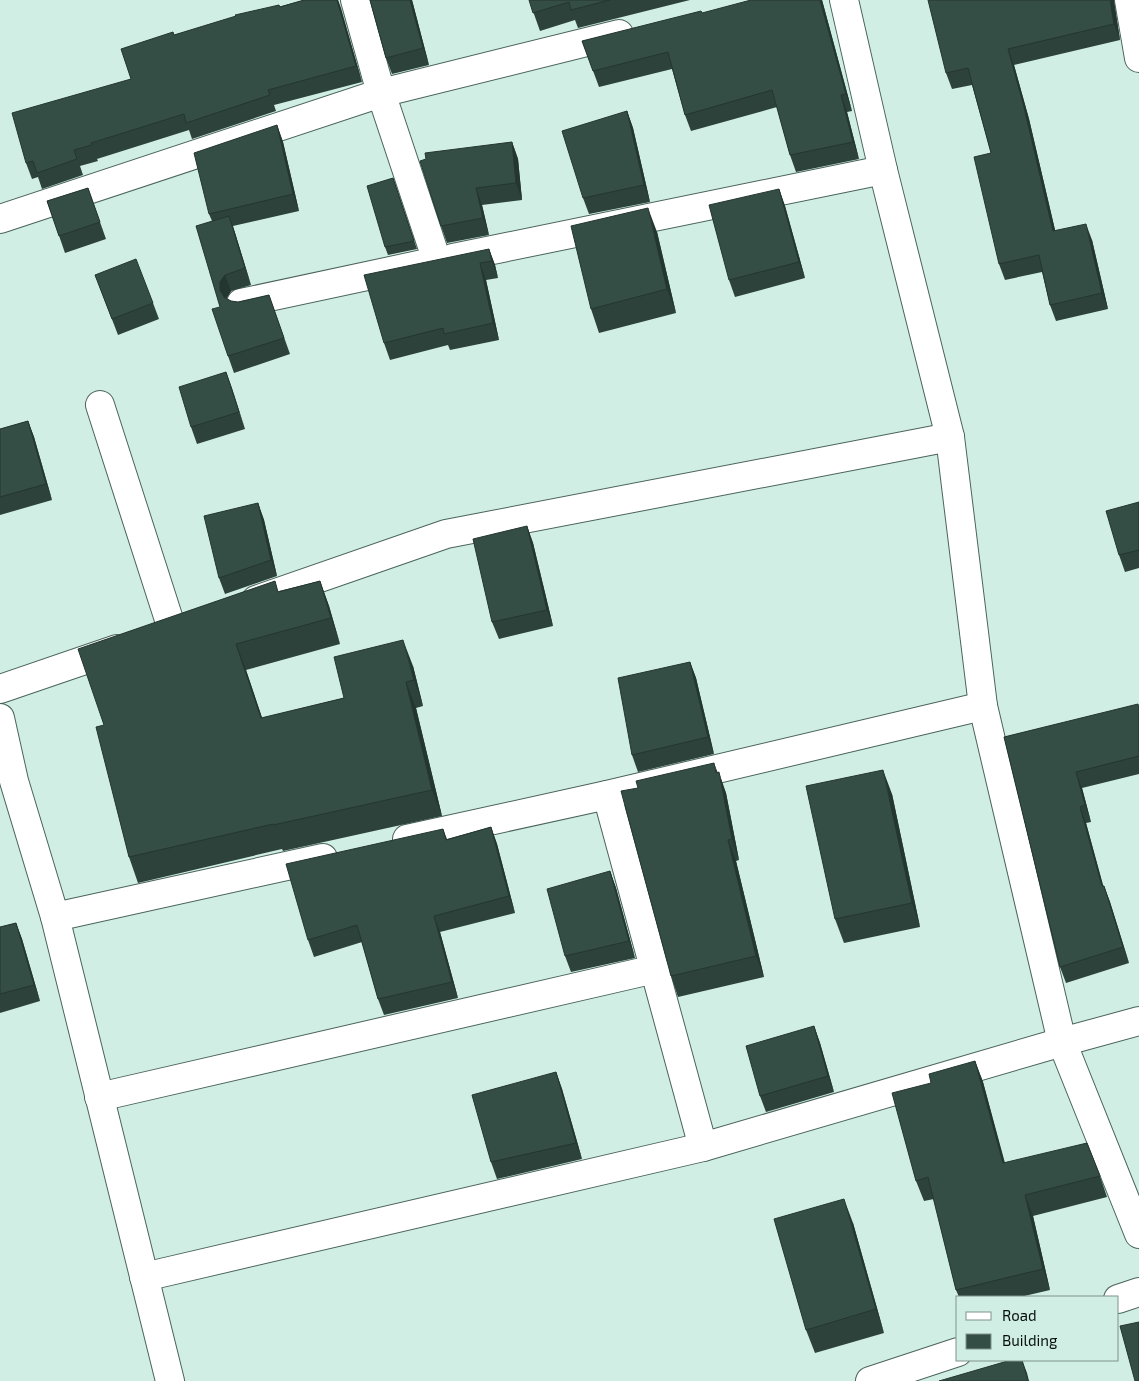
<svg xmlns="http://www.w3.org/2000/svg" width="1139" height="1381" font-family="'Exo 2',sans-serif">
  <style>
    .lines { fill: none; stroke-linecap: round; stroke-linejoin: round }
    .minor-casing { stroke: #4a645b; stroke-width: 30 }
    .tertiary-casing { stroke: #4a645b; stroke-width: 30 }
    .minor { stroke: #fff; stroke-width: 28 }
    .tertiary { stroke: #fff; stroke-width: 28 }
    .wall { fill: #2d423b }
    .shaded-wall { fill: #243630 }
    .building { fill: #344d45; stroke: #243630 }
  </style>
  <rect width="100%" height="100%" fill="#d1eee4"/>
  <g class="lines">
    <defs>
      <g id="minor">
        <polyline points="844,0 883,170 950,437 983,706 1062,1042 1139,1234"/>
        <polyline points="1129,0 1139,58"/>
        <polyline points="0,219 381,93 619,34"/>
        <polyline points="453,258 883,170"/>
        <polyline points="241,303 437,261 381,93 355,0"/>
        <polyline points="100,405 172,629"/>
        <polyline points="256,600 446,534 950,437"/>
        <polyline points="0,689 117,649"/>
        <polyline points="607,795 703,1147"/>
        <polyline points="407,839 607,795 983,706"/>
        <polyline points="55,917 323,858"/>
        <polyline points="99,1097 655,969"/>
        <polyline points="144,1277 703,1147 1062,1042 1139,1021"/>
      </g>
      <g id="tertiary">
        <polyline points="0,718 14,781 55,917 170,1381"/>
        <polyline points="1118,1299 1139,1292"/>
        <polyline points="870,1381 958,1352"/>
      </g>
    </defs>
    <!-- minor casing -->
    <use href="#minor" class="minor-casing"/>
    <!-- tertiary casing -->
    <use href="#tertiary" class="tertiary-casing"/>
    <!-- minor -->
    <use href="#minor" class="minor"/>
    <!-- tertiary -->
    <use href="#tertiary" class="tertiary"/>
  </g>
  <!-- wall -->
  <g class="wall">
    <polygon points="304,0 338,0 362,82 274,105 276,111 192,139 189,130 97,159 98,161 80,166 83,175 42,189 38,177 32,179 26,163 131,79 174,35"/>
    <polygon points="370,0 412,0 429,65 392,74 386,58"/>
    <polygon points="529,0 690,0 578,28 575,20 540,31"/>
    <polygon points="822,0 852,111 847,112 859,159 796,172 790,155 777,107 691,131 685,115 672,69 599,87 582,41 702,13"/>
    <polygon points="1114,3 1120,40 1014,65 1029,119 1055,230 1092,240 1108,309 1056,321 1050,305 1042,272 1005,280 999,264 991,153 972,85 952,89 946,73"/>
    <polygon points="627,111 633,128 650,202 589,214 583,198"/>
    <polygon points="277,125 283,142 299,211 233,226 251,285 231,291 226,299 231,301 238,302 269,295 290,354 234,373 228,356 220,307 212,221 209,214"/>
    <polygon points="512,142 518,159 522,200 482,205 489,235 447,243 441,226"/>
    <polygon points="393,178 417,249 388,255 385,247"/>
    <polygon points="88,188 106,239 65,253 47,201"/>
    <polygon points="779,189 785,206 805,278 735,297 729,280"/>
    <polygon points="657,232 676,313 599,333 591,309"/>
    <polygon points="489,249 495,265 498,278 486,280 499,340 450,350 448,345 390,360 384,343"/>
    <polygon points="95,275 153,303 159,319 118,335"/>
    <polygon points="226,372 245,429 197,444 191,427"/>
    <polygon points="28,421 34,437 52,500 0,515 0,429"/>
    <polygon points="1139,502 1139,568 1125,572 1119,555"/>
    <polygon points="258,503 264,520 277,576 225,594 219,578"/>
    <polygon points="527,526 533,543 553,626 499,639 492,622"/>
    <polygon points="320,581 329,606 340,644 246,670 262,718 344,698 413,666 423,706 416,708 442,816 283,851 282,849 138,883 129,857 104,725 279,591"/>
    <polygon points="690,662 696,678 714,754 638,772 632,755"/>
    <polygon points="1139,707 1139,774 1082,788 1091,822 1086,823 1103,886 1104,886 1110,902 1129,963 1066,983 1060,967 1004,737"/>
    <polygon points="717,772 726,793 739,860 736,861 764,977 678,997 671,976"/>
    <polygon points="892,794 920,927 844,943 835,919"/>
    <polygon points="491,827 497,844 515,913 440,932 458,998 384,1015 378,999 362,942 314,957 308,940 443,829 447,839"/>
    <polygon points="610,871 616,888 635,958 571,972 565,956"/>
    <polygon points="16,923 22,939 40,1001 0,1013 0,927"/>
    <polygon points="814,1026 820,1043 834,1092 766,1112 760,1096"/>
    <polygon points="975,1061 983,1082 1005,1163 1100,1176 1107,1197 1033,1216 1050,1290 1020,1297 959,1297 956,1290 934,1199 924,1201 916,1181 931,1083"/>
    <polygon points="556,1072 562,1089 582,1159 497,1179 491,1162"/>
    <polygon points="853,1223 884,1333 815,1353 806,1330"/>
  </g>
  <!-- shaded-wall -->
  <g class="shaded-wall">
    <polygon points="337,0 338,0 341,8 362,82 356,66"/>
    <polygon points="410,0 412,0 429,65 423,48"/>
    <polygon points="820,0 822,0 852,111 846,94"/>
    <polygon points="1110,0 1114,0 1120,40 1114,24"/>
    <polygon points="1008,49 1014,65 1029,119 1059,247 1053,231"/>
    <polygon points="841,95 847,112 859,159 853,142"/>
    <polygon points="627,111 633,128 650,202 644,185"/>
    <polygon points="277,125 283,142 299,211 293,194"/>
    <polygon points="512,142 518,159 522,200 516,183"/>
    <polygon points="476,188 482,205 489,235 483,218"/>
    <polygon points="779,189 785,206 805,278 799,262"/>
    <polygon points="648,208 657,232 676,313 667,289"/>
    <polygon points="229,216 235,233 251,285 245,268"/>
    <polygon points="1086,224 1092,240 1108,309 1102,293"/>
    <polygon points="489,249 495,265 498,278 492,261"/>
    <polygon points="480,263 486,280 499,340 493,323"/>
    <polygon points="225,275 231,291 226,299 226,307 220,290 220,282"/>
    <polygon points="226,372 232,388 245,429 239,412"/>
    <polygon points="28,421 34,437 52,500 46,484"/>
    <polygon points="258,503 264,520 277,576 271,560"/>
    <polygon points="527,526 533,543 553,626 547,610"/>
    <polygon points="320,581 329,606 340,644 331,618"/>
    <polygon points="403,640 413,666 423,706 414,680"/>
    <polygon points="236,644 246,670 271,744 261,718"/>
    <polygon points="690,662 696,678 714,754 708,737"/>
    <polygon points="406,682 416,708 442,816 432,790"/>
    <polygon points="714,763 721,781 719,772 726,793 739,860 732,839"/>
    <polygon points="883,770 892,794 920,927 912,903"/>
    <polygon points="1076,772 1082,788 1091,822 1085,805"/>
    <polygon points="1080,807 1086,823 1108,903 1102,886"/>
    <polygon points="491,827 497,844 515,913 509,896"/>
    <polygon points="728,840 736,861 764,977 756,956"/>
    <polygon points="610,871 616,888 635,958 629,941"/>
    <polygon points="1104,886 1110,902 1129,963 1123,947"/>
    <polygon points="434,916 440,932 458,998 452,982"/>
    <polygon points="16,923 22,939 40,1001 34,985"/>
    <polygon points="814,1026 820,1043 834,1092 828,1076"/>
    <polygon points="975,1061 983,1082 1010,1184 1003,1163"/>
    <polygon points="556,1072 562,1089 582,1159 576,1143"/>
    <polygon points="1025,1195 1033,1216 1050,1290 1043,1269"/>
    <polygon points="844,1199 853,1223 884,1333 876,1309"/>
    <polygon points="1022,1360 1027,1373 1029,1381 1028,1381"/>
  </g>
  <!-- building -->
  <g class="building">
    <polygon points="304,0 337,0 356,66 268,90 270,95 186,123 184,114 91,143 92,145 74,150 77,159 37,173 33,161 26,163 12,113 131,79 121,49 173,32 174,35 236,16 235,15 279,5 280,7"/>
    <polygon points="370,0 410,0 423,48 386,58"/>
    <polygon points="529,0 610,0 571,10 569,2 533,13"/>
    <polygon points="751,0 820,0 846,94 841,95 853,142 790,155 772,90 685,115 668,52 593,71 582,41 701,11 702,13"/>
    <polygon points="928,0 1110,0 1114,24 1008,49 1023,103 1053,231 1086,224 1102,293 1050,305 1039,255 999,264 974,157 991,153 968,68 946,73"/>
    <polygon points="627,111 644,185 583,198 562,131"/>
    <polygon points="277,125 293,194 209,214 194,153"/>
    <polygon points="512,142 516,183 476,188 483,218 441,226 420,161 426,159 425,153"/>
    <polygon points="393,178 414,241 385,247 367,186"/>
    <polygon points="88,188 100,222 59,236 47,201"/>
    <polygon points="779,189 799,262 729,280 709,205"/>
    <polygon points="648,208 667,289 591,309 571,226"/>
    <polygon points="229,216 245,268 225,275 220,282 220,290 224,297 231,301 238,302 269,295 284,338 228,356 212,309 220,307 196,226"/>
    <polygon points="489,249 492,261 480,263 493,323 444,334 443,328 384,343 364,275"/>
    <polygon points="136,259 153,303 112,319 95,275"/>
    <polygon points="226,372 239,412 191,427 179,387"/>
    <polygon points="28,421 46,484 0,497 0,429"/>
    <polygon points="1139,502 1139,550 1119,555 1106,511"/>
    <polygon points="258,503 271,560 219,578 204,516"/>
    <polygon points="527,526 547,610 492,622 473,539"/>
    <polygon points="275,581 278,592 320,581 331,618 236,644 261,718 344,698 334,657 403,640 414,680 406,682 432,790 273,825 273,824 129,857 96,727 104,725 78,649"/>
    <polygon points="690,662 708,737 632,755 618,678"/>
    <polygon points="1138,704 1139,708 1139,756 1076,772 1085,805 1080,807 1102,886 1104,886 1123,947 1060,967 1004,737"/>
    <polygon points="714,763 716,773 719,772 732,839 728,840 756,956 671,976 621,791 638,788 636,781"/>
    <polygon points="883,770 912,903 835,919 806,786"/>
    <polygon points="491,827 509,896 434,916 452,982 378,999 357,925 308,940 286,864 443,829 446,840"/>
    <polygon points="610,871 629,941 565,956 547,889"/>
    <polygon points="16,923 34,985 0,994 0,927"/>
    <polygon points="814,1026 828,1076 760,1096 746,1046"/>
    <polygon points="975,1061 1003,1163 1087,1143 1100,1176 1025,1195 1043,1269 956,1290 928,1177 916,1181 892,1093 931,1083 929,1074"/>
    <polygon points="556,1072 576,1143 491,1162 472,1095"/>
    <polygon points="844,1199 876,1309 806,1330 774,1219"/>
    <polygon points="1139,1322 1139,1381 1135,1381 1120,1326"/>
    <polygon points="1011,1360 1022,1360 1028,1381 939,1381"/>
  </g>
  <!-- legend -->
  <rect x="956" y="1296" width="162" height="65" fill="#d1eee4" stroke="#7f948d"/>
  <rect x="966" y="1312" width="25" height="8" fill="#ffffff" stroke="#7f948d"/>
  <text x="1002" y="1321" font-size="15" fill="#050e0b">Road</text>
  <rect x="966" y="1334" width="25" height="15" fill="#344d45" stroke="#7f948d"/>
  <text x="1002" y="1346" font-size="15" fill="#050e0b">Building</text>
</svg>
